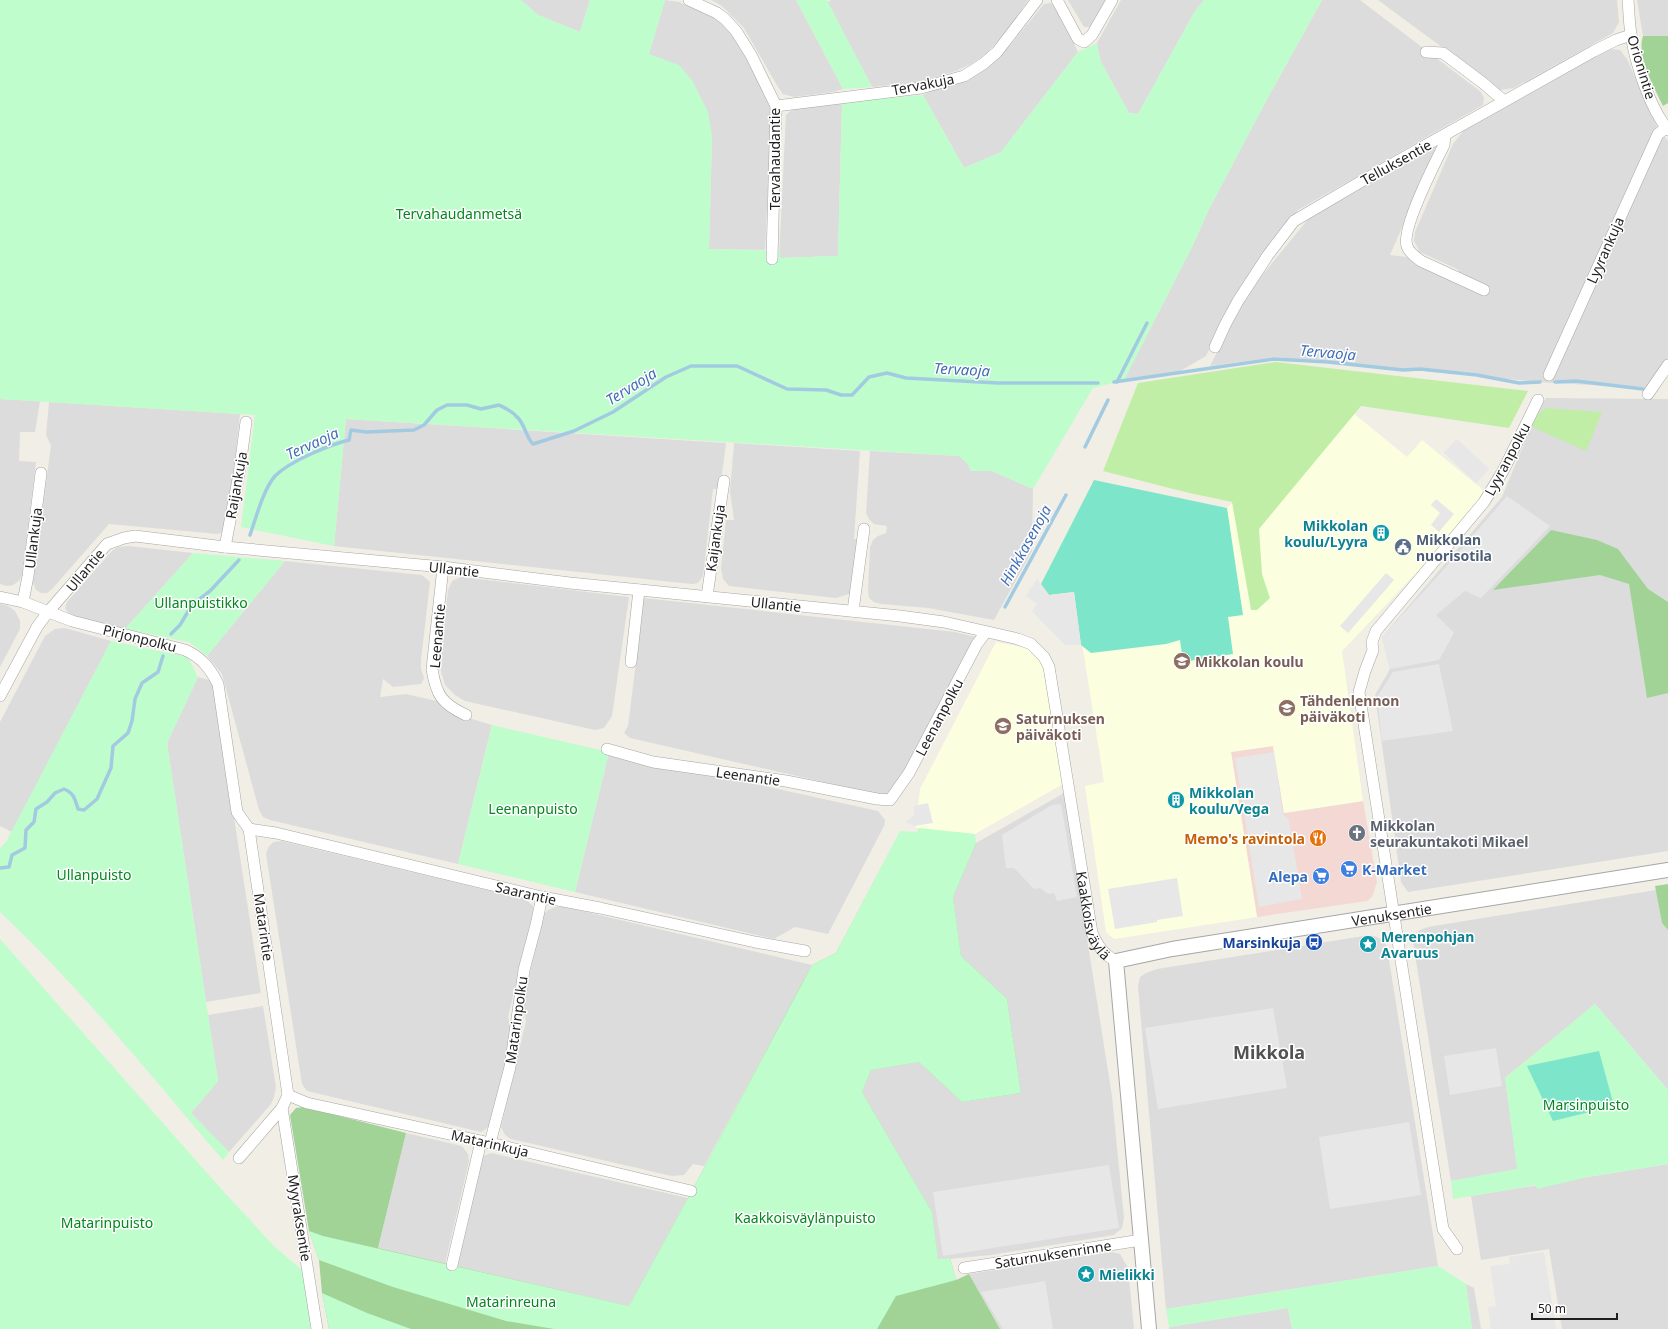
<svg xmlns="http://www.w3.org/2000/svg" width="1668" height="1329" font-family="'Noto Sans',sans-serif">
  <style>
    .residential { fill: #dddcdc }
    .commercial { fill: #f3d8d3 }
    .education { fill: #fbffe0 }
    .grass { fill: #c1eea7 }
    .forest { fill: #a1d397 }
    .park { fill: #bffdcc }
    .pitch { fill: #7de5ca }
    .parking { fill: #e7e7e7 }
    .lines { fill: none; stroke-linecap: round; stroke-linejoin: round }
    .stream { stroke: #a2cbe2; stroke-width: 3.5 }
    .minor-casing { stroke: #a6a6a6; stroke-width: 12 }
    .tertiary-casing { stroke: #a6a6a6; stroke-width: 16 }
    .minor { stroke: #fff; stroke-width: 11 }
    .tertiary { stroke: #fff; stroke-width: 14 }
    .labels { text-anchor: middle; dominant-baseline: central; stroke-width: 3; stroke-linejoin: round; paint-order: stroke }
    .street-label { font-size: 14px; fill: #1f1f1f; stroke: #fff }
    .park-label { font-size: 14px; fill: #03871f; stroke: #fff }
    .culture-label { font-size: 14px; font-weight: bold; fill: #0d838f; stroke: #fff; text-anchor: start }
    .service-label { font-size: 14px; font-weight: bold; fill: #4e5e75; stroke: #fff; text-anchor: start }
    .education-label { font-size: 14px; font-weight: bold; fill: #785e54; stroke: #fff; text-anchor: start }
    .worship-label { font-size: 14px; font-weight: bold; fill: #5b616d; stroke: #fff; text-anchor: start }
    .food-label { font-size: 14px; font-weight: bold; fill: #c56008; stroke: #fff; text-anchor: end }
    .shop-label { font-size: 14px; font-weight: bold; fill: #366cbe; stroke: #fff; text-anchor: start }
    .transit-label { font-size: 14px; font-weight: bold; fill: #164399; stroke: #fff; text-anchor: end }
    .water-label { font-size: 15px; font-style: italic; fill: #446fb7; stroke: #fff }
    .district-label { font-size: 18px; font-weight: bold; fill: #525252; stroke: #fff }
  </style>
  <rect width="100%" height="100%" fill="#f1eee5"/>
  <!-- residential -->
  <g class="residential">
    <polygon points="521,0 590,0 580,32 538,15"/>
    <polygon points="665,0 679,2 716,18 734,38 747,58 771,107 771,127 765,250 709,249 712,137 649,54"/>
    <polygon points="711,0 796,0 843,89 833,92 794,97 783,94 778,87 744,28 722,6"/>
    <polygon points="831,0 1028,0 1013,23 986,54 971,64 956,71 919,82 872,87 827,2"/>
    <polygon points="1068,0 1107,0 1091,27 1084,27"/>
    <polygon points="1121,0 1204,0 1195,11 1138,114 1129,113 1100,60 1097,43"/>
    <polygon points="1322,0 1360,0 1481,92 1484,98 1483,105 1298,210 1244,283 1206,356 1177,373 1124,380 1193,245 1208,211 1266,101"/>
    <polygon points="1378,0 1617,0 1619,22 1613,33 1514,88 1500,90"/>
    <polygon points="1637,0 1668,0 1668,36 1643,36"/>
    <polygon points="1051,3 1058,11 1078,52 1001,152 964,168 923,95 998,57 1011,44 1044,4"/>
    <polygon points="1610,49 1620,50 1627,59 1657,127 1668,141 1668,362 1651,388 1551,383 1275,357 1210,366 1246,295 1309,218 1436,147 1428,169 1390,255 1407,257 1454,280 1459,270 1420,252 1414,241 1415,232 1453,144 1464,130"/>
    <polygon points="842,102 838,256 779,258 786,115 794,108"/>
    <polygon points="1546,398 1668,399 1668,851 1408,892 1401,882 1375,695 1390,669 1382,637 1502,497 1537,412"/>
    <polygon points="0,399 40,401 35,432 20,432 19,461 36,462 22,575 19,581 13,585 7,586 0,584"/>
    <polygon points="49,402 240,414 228,526 223,532 218,534 109,524 52,589 47,593 41,593 36,590 33,583 51,445 46,435"/>
    <polygon points="346,419 726,443 720,489 713,489 703,576 698,583 692,584 334,546"/>
    <polygon points="734,443 860,451 854,539 857,539 853,588 849,594 836,598 738,587 729,586 723,579 721,568 726,520 734,520 730,491"/>
    <polygon points="870,451 959,456 968,464 971,471 992,471 1033,489 1032,551 994,620 928,608 881,604 874,602 869,598 868,591 870,547 873,540 878,536 886,533 887,526 874,524 869,519 866,513"/>
    <polygon points="128,546 193,553 125,629 71,617 65,608 67,602 112,551 118,547"/>
    <polygon points="285,561 422,575 430,582 421,660 421,669 424,678 421,684 393,687 383,679 380,697 406,694 437,701 452,713 492,725 458,864 270,820 263,817 259,810 222,674 207,656"/>
    <polygon points="461,577 629,597 612,716 604,728 595,730 465,701 455,695 445,685 441,672 440,654 448,590 452,581"/>
    <polygon points="644,598 955,632 984,639 891,794 880,795 630,738 624,733 628,726"/>
    <polygon points="0,604 8,606 15,611 20,621 20,629 0,667"/>
    <polygon points="65,628 111,641 12,832 0,826 0,722 45,636 55,629"/>
    <polygon points="198,677 213,681 261,993 206,1002 167,743"/>
    <polygon points="609,752 878,811 885,820 884,826 828,934 795,927 774,939 575,892"/>
    <polygon points="1064,793 1112,1096 1124,1218 1122,1228 1114,1235 991,1255 938,1260 932,1212 862,1092 871,1070 919,1062 962,1102 1007,999 961,956 953,897 976,843"/>
    <polygon points="281,841 525,899 533,906 533,912 508,1017 512,1036 492,1122 486,1129 481,1132 307,1091 302,1084 266,854 269,846 274,842"/>
    <polygon points="1656,890 1662,923 1668,930 1668,1090 1595,1004 1505,1078 1518,1169 1451,1181 1413,942 1415,934 1420,930 1428,927"/>
    <polygon points="555,907 565,907 812,965 704,1166 693,1164 684,1175 672,1176 511,1139 505,1135 501,1127 526,1021 523,1003 543,915 548,910"/>
    <polygon points="1370,935 1377,937 1384,941 1387,947 1438,1266 1166,1309 1138,986 1140,977 1146,973 1157,969"/>
    <polygon points="263,1006 276,1087 274,1097 271,1104 229,1152 191,1113 218,1081 208,1015"/>
    <polygon points="406,1133 462,1146 468,1154 469,1161 445,1264 378,1248"/>
    <polygon points="491,1153 688,1198 629,1306 456,1266 483,1156"/>
    <polygon points="1668,1164 1668,1329 1562,1329 1549,1249 1481,1260 1471,1196"/>
    <polygon points="1112,1252 1120,1254 1128,1268 1134,1329 1000,1329 969,1274"/>
    <polygon points="1466,1284 1474,1288 1481,1329 1472,1329"/>
    <polygon points="1288,1308 1292,1329 1169,1329 1169,1327"/>
  </g>
  <!-- commercial -->
  <polygon class="commercial" points="1273,745 1284,813 1363,801 1377,882 1372,897 1367,901 1257,917 1231,752"/>
  <!-- education -->
  <g class="education">
    <polygon points="1325,390 1407,457 1422,440 1482,489 1484,502 1342,651 1363,801 1284,813 1273,746 1231,752 1257,917 1114,939 1106,932 1085,786 1104,782 1074,592 1041,584 1093,482 1227,508 1256,481"/>
    <polygon points="996,642 1028,648 1037,656 1043,667 1063,784 975,834 916,828 920,789"/>
  </g>
  <!-- grass -->
  <g class="grass">
    <polygon points="1276,362 1528,391 1509,428 1361,406 1259,529 1262,574 1270,598 1257,610 1251,610 1232,502 1185,492 1103,471 1138,383"/>
    <polygon points="1546,408 1602,412 1586,451 1532,427 1538,414"/>
  </g>
  <!-- forest -->
  <g class="forest">
    <path d="M1643,36H1668V103L1663,106C1655,89 1636,55 1643,36Z"/>
    <polygon points="1551,530 1597,540 1618,549 1648,589 1668,602 1668,693 1647,698 1629,584 1600,575 1493,590"/>
    <polygon points="976,843 953,897 961,956 1007,999 1021,1093 962,1102 919,1062 871,1070 862,1092 932,1212 938,1260 950,1258 956,1280 969,1274 1000,1329 329,1329 322,1293 319,1260 309,1231 290,1115 296,1108 304,1107 406,1133 378,1248 629,1306 688,1198 801,985 812,965 836,953 888,855"/>
    <polygon points="1668,884 1668,930 1662,923 1655,886"/>
  </g>
  <!-- park -->
  <g class="park">
    <polygon points="0,0 521,0 538,15 580,32 590,0 665,0 649,54 679,65 692,80 708,112 712,137 709,249 780,251 780,258 838,256 842,102 923,95 964,168 1001,152 1078,52 1097,43 1100,60 1129,113 1138,114 1195,11 1204,0 1322,0 1266,101 1208,211 1193,245 1124,380 1093,388 1033,489 992,471 971,471 968,464 959,456 346,419 334,546 241,527 255,415 0,399"/>
    <polygon points="796,0 827,0 872,87 843,89"/>
    <polygon points="193,553 285,561 207,656 189,642 125,629"/>
    <path d="M111,641L188,657L198,677L167,743L218,1081L191,1113L229,1152L223,1160C151,1076 81,988 0,912V848L6,842Z"/>
    <polygon points="492,725 609,752 575,892 458,864"/>
    <polygon points="918,828 975,834 976,843 953,897 961,956 1007,999 1021,1093 962,1102 919,1062 871,1070 862,1092 932,1212 938,1259 950,1258 956,1280 896,1296 877,1329 554,1329 506,1321 393,1287 319,1260 309,1231 323,1236 629,1306 688,1198 812,965 836,953 900,831 917,832"/>
    <polygon points="0,939 223,1191 274,1246 303,1271 311,1329 0,1329"/>
    <polygon points="1595,1004 1668,1090 1668,1164 1587,1177 1537,1189 1536,1185 1453,1199 1451,1181 1517,1169 1505,1078"/>
    <polygon points="1438,1266 1466,1284 1472,1329 1292,1329 1288,1308 1169,1327 1166,1309"/>
    <polygon points="322,1293 367,1313 411,1329 329,1329"/>
  </g>
  <!-- pitch -->
  <g class="pitch">
    <polygon points="1094,480 1227,508 1243,615 1228,617 1233,654 1183,662 1180,640 1166,644 1091,653 1081,645 1074,592 1049,595 1041,584"/>
    <polygon points="1599,1051 1614,1106 1553,1121 1527,1066"/>
  </g>
  <!-- parking -->
  <g class="parking">
    <polygon points="1457,439 1489,469 1476,483 1444,453"/>
    <polygon points="1507,496 1550,526 1481,598 1465,591 1436,615 1454,633 1439,660 1390,669 1382,637 1445,568"/>
    <polygon points="1436,499 1454,514 1439,532 1431,525 1440,513 1431,505"/>
    <polygon points="1386,573 1394,580 1348,633 1340,626"/>
    <polygon points="1037,579 1049,595 1074,592 1081,645 1065,645 1032,611 1037,604 1026,596"/>
    <polygon points="1439,664 1453,731 1382,741 1377,697 1393,672"/>
    <polygon points="1274,752 1283,814 1289,820 1302,899 1259,907 1235,758"/>
    <polygon points="928,803 933,823 914,826 906,822 914,815 914,806"/>
    <polygon points="1061,804 1077,897 1057,901 1054,893 1048,894 1040,888 1034,889 1014,868 1006,868 1002,835 1052,805"/>
    <polygon points="1177,878 1183,916 1157,920 1157,922 1115,929 1108,889"/>
    <polygon points="1273,1008 1287,1088 1158,1109 1145,1028"/>
    <polygon points="1496,1048 1502,1086 1450,1095 1444,1056"/>
    <polygon points="1409,1122 1421,1195 1330,1209 1319,1137"/>
    <polygon points="1109,1165 1119,1228 943,1256 933,1192"/>
    <polygon points="1544,1252 1556,1329 1491,1329 1488,1307 1496,1306 1490,1266 1510,1264 1509,1257"/>
    <polygon points="1045,1281 1053,1329 1003,1329 981,1292"/>
  </g>
  <g class="lines">
    <!-- stream -->
    <g class="stream">
      <polyline points="1114,382 1274,359 1328,362 1403,370 1420,369 1477,375 1519,383 1540,382"/>
      <polyline points="1117,382 1147,323"/>
      <polyline points="1555,382 1576,381 1643,389"/>
      <polyline points="1085,447 1108,400"/>
      <path d="M250,535C256,518 263,490 275,476C290,461 329,445 349,440L351,430L366,432L414,430L424,425L437,410L447,405H467L481,409L499,405C505,408 512,411 516,416C525,423 525,436 533,444L574,431L613,412L666,377L691,366H737L787,389L826,390L841,395H852L869,377L887,373L906,378L998,383H1098"/>
      <polyline points="1005,607 1066,495"/>
      <polyline points="171,634 180,625 192,605 210,591 239,560"/>
      <path d="M0,868L9,867L12,855L25,848L26,830L34,822L36,809L47,802L55,793L64,789C74,793 75,799 78,809L84,810L97,799L111,768L113,746L128,733L132,721L135,699L142,683L158,672L163,656"/>
    </g>
    <defs>
      <g id="minor">
        <polyline points="689,0 717,13 725,19 736,31 751,55 776,106 772,259"/>
        <polyline points="1057,0 1078,39 1084,42 1092,35 1112,0"/>
        <path d="M1628,0C1629,11 1629,23 1631,34C1635,63 1650,108 1668,130"/>
        <polyline points="1426,52 1443,53 1483,83 1504,101"/>
        <polyline points="776,106 921,88 964,76 983,64 997,52 1037,0"/>
        <path d="M1445,135L1444,145C1435,163 1401,229 1407,246C1409,253 1416,257 1421,261L1484,290"/>
        <polyline points="1215,347 1225,325 1238,301 1268,255 1294,221 1362,181 1594,51 1616,40 1631,35"/>
        <polyline points="1549,375 1658,134 1666,128"/>
        <polyline points="1648,394 1668,365"/>
        <polyline points="225,547 239,474 246,422"/>
        <path d="M443,567L432,669C436,695 442,704 466,715"/>
        <polyline points="707,596 724,481"/>
        <path d="M0,597L23,602L72,621L185,650C201,657 210,668 218,684L237,812L249,829L288,1095L282,1108L239,1158"/>
        <polyline points="23,602 28,576 41,473"/>
        <polyline points="853,611 864,529"/>
        <polyline points="631,662 639,590"/>
        <path id="s1" d="M0,696L37,627L48,612L107,544L124,538L135,536L225,547L443,567L570,583L900,616L944,622L1018,639L1031,644L1044,657L1049,667L1092,933C1098,946 1103,954 1116,961"/>
        <polyline points="607,749 653,762 786,781 877,799 890,800 909,773 977,644 986,632"/>
        <polyline points="249,829 276,833 542,897 600,908 755,942 805,951"/>
        <polyline points="288,1095 307,1103 490,1143 691,1191"/>
        <polyline points="282,1108 317,1329"/>
        <polyline points="490,1143 510,1067 524,970 536,925 542,897"/>
        <polyline points="1457,1249 1443,1229 1359,692 1365,671 1373,650 1372,642 1376,631 1484,502 1503,471 1538,400"/>
        <polyline points="452,1265 481,1141"/>
        <polyline points="964,1268 1141,1240"/>
      </g>
      <g id="tertiary">
        <path id="s2" d="M1149,1329L1116,961L1172,949L1668,870"/>
      </g>
    </defs>
    <!-- minor casing -->
    <use href="#minor" class="minor-casing"/>
    <!-- tertiary casing -->
    <use href="#tertiary" class="tertiary-casing"/>
    <!-- minor -->
    <use href="#minor" class="minor"/>
    <!-- tertiary -->
    <use href="#tertiary" class="tertiary"/>
  </g>
  <!-- icons -->
  <defs>
    <symbol id="building-disc" viewBox="-11 -11 22 22"><circle r="9.5" fill="#0f9aa8" stroke="#fff"/><path d="M-4-6H4V6H1V3H-1V6H-4ZM-2.5-4.3h1.7v1.8h-1.7ZM.8-4.3h1.7v1.8H.8ZM-2.5-1h1.7V.8h-1.7ZM.8-1h1.7V.8H.8Z" fill="#fff"/></symbol>
    <symbol id="civic-disc" viewBox="-11 -11 22 22"><circle r="9.5" fill="#5c6f8a" stroke="#fff"/><path d="M-.6-6.5H3V-4.5H.6V-3L4-1V1h2V6H-6V1h2V-1L-.6-3ZM-1.2 2.5V6h2.4V2.5Z" fill="#fff"/></symbol>
    <symbol id="school-disc" viewBox="-11 -11 22 22"><circle r="9.5" fill="#8d6e63" stroke="#fff"/><path d="M0-5L7-2L0 1L-7-2ZM-4 1L0 2.5L4 1V4Q0 6-4 4Z" fill="#fff"/></symbol>
    <symbol id="church-disc" viewBox="-11 -11 22 22"><circle r="9.5" fill="#6b7280" stroke="#fff"/><path d="M-1.2-6h2.4v3.5h3.3v2.4h-3.3V6h-2.4V-.1h-3.3v-2.4h3.3Z" fill="#fff"/></symbol>
    <symbol id="restaurant-disc" viewBox="-11 -11 22 22"><circle r="9.5" fill="#e8710a" stroke="#fff"/><path d="M-5-6h1v4h1v-4h1v4h1v-4h1v5L-1.5 .5V6h-2V.5L-5-1ZM5-6V6H3V1.5H1.5Q1.5-4 5-6Z" fill="#fff"/></symbol>
    <symbol id="supermarket-disc" viewBox="-11 -11 22 22"><circle r="9.5" fill="#3f7fe0" stroke="#fff"/><path d="M-6-5.5h2.5l.6 2H6L4.5 2H-2.5L-4.4-4H-6ZM-1.5 3.2a1.3 1.3 0 1 0 .1 0ZM3 3.2a1.3 1.3 0 1 0 .1 0Z" fill="#fff"/></symbol>
    <symbol id="bus-disc" viewBox="-11 -11 22 22"><circle r="9.5" fill="#1a4fb4" stroke="#fff"/><path d="M-5-6H5V4H4V6H2V4H-2V6H-4V4H-5ZM-3.5-4V0h7V-4ZM-3.5 1.2v1.5H-2V1.2ZM2 1.2v1.5H3.5V1.2Z" fill="#fff"/></symbol>
    <symbol id="sight-disc" viewBox="-11 -11 22 22"><circle r="9.5" fill="#0f9aa8" stroke="#fff"/><path d="M0-6L1.8-2.2L6-1.7L2.9 1.2L3.7 5.4L0 3.3L-3.7 5.4L-2.9 1.2L-6-1.7L-1.8-2.2Z" fill="#fff"/></symbol>
  </defs>
  <g fill-rule="evenodd">
    <use href="#building-disc" x="1371" y="523" width="20" height="20"/>
    <use href="#civic-disc" x="1393" y="537" width="20" height="20"/>
    <use href="#school-disc" x="1172" y="651" width="20" height="20"/>
    <use href="#school-disc" x="1277" y="698" width="20" height="20"/>
    <use href="#school-disc" x="993" y="716" width="20" height="20"/>
    <use href="#building-disc" x="1166" y="790" width="20" height="20"/>
    <use href="#church-disc" x="1347" y="823" width="20" height="20"/>
    <use href="#restaurant-disc" x="1308" y="828" width="20" height="20"/>
    <use href="#supermarket-disc" x="1339" y="859" width="20" height="20"/>
    <use href="#supermarket-disc" x="1311" y="866" width="20" height="20"/>
    <use href="#bus-disc" x="1304" y="932" width="20" height="20"/>
    <use href="#sight-disc" x="1358" y="934" width="20" height="20"/>
    <use href="#sight-disc" x="1076" y="1264" width="20" height="20"/>
  </g>
  <g class="labels">
    <!-- street labels -->
    <g class="street-label">
      <text transform="translate(1642 67) rotate(73)">Orionintie</text>
      <text transform="translate(923 84) rotate(-11)">Tervakuja</text>
      <text transform="translate(774 159) rotate(-90)">Tervahaudantie</text>
      <text transform="translate(1396 162) rotate(-29)">Telluksentie</text>
      <text transform="translate(1605 250) rotate(-66)">Lyyrankuja</text>
      <text transform="translate(1507 459) rotate(-62)">Lyyranpolku</text>
      <text transform="translate(236 485) rotate(-80)">Raijankuja</text>
      <text transform="translate(33 538) rotate(-83)">Ullankuja</text>
      <text transform="translate(715 538) rotate(-82)">Kaijankuja</text>
      <text transform="translate(454 569) rotate(6)">Ullantie</text>
      <text transform="translate(85 570) rotate(-50)">Ullantie</text>
      <text transform="translate(776 604) rotate(6)">Ullantie</text>
      <text transform="translate(437 636) rotate(-85)">Leenantie</text>
      <text transform="translate(140 638) rotate(14)">Pirjonpolku</text>
      <text transform="translate(939 717) rotate(-62)">Leenanpolku</text>
      <text transform="translate(748 776) rotate(8)">Leenantie</text>
      <text transform="translate(526 893) rotate(13)">Saarantie</text>
      <text stroke="none"><textPath href="#s1" startOffset="1402">Kaakkoisväylä</textPath></text>
      <text stroke="none"><textPath href="#s2" startOffset="649">Venuksentie</textPath></text>
      <text transform="translate(264 927) rotate(82)">Matarintie</text>
      <text transform="translate(516 1020) rotate(-82)">Matarinpolku</text>
      <text transform="translate(490 1143) rotate(13)">Matarinkuja</text>
      <text transform="translate(300 1218) rotate(81)">Myyraksentie</text>
      <text transform="translate(1053 1254) rotate(-9)">Saturnuksenrinne</text>
    </g>
    <!-- park labels -->
    <g class="park-label">
      <text x="459" y="213">Tervahaudanmetsä</text>
      <text x="201" y="602">Ullanpuistikko</text>
      <text x="533" y="808">Leenanpuisto</text>
      <text x="94" y="874">Ullanpuisto</text>
      <text x="1586" y="1104">Marsinpuisto</text>
      <text x="805" y="1217">Kaakkoisväylänpuisto</text>
      <text x="107" y="1222">Matarinpuisto</text>
      <text x="511" y="1301">Matarinreuna</text>
    </g>
    <!-- culture labels -->
    <g class="culture-label">
      <text x="1368" y="525" text-anchor="end">Mikkolan<tspan x="1368" dy="16">koulu/Lyyra</tspan></text>
      <text x="1189" y="792">Mikkolan<tspan x="1189" dy="16">koulu/Vega</tspan></text>
      <text x="1381" y="936">Merenpohjan<tspan x="1381" dy="16">Avaruus</tspan></text>
      <text x="1099" y="1274">Mielikki</text>
    </g>
    <!-- service labels -->
    <g class="service-label">
      <text x="1416" y="539">Mikkolan<tspan x="1416" dy="16">nuorisotila</tspan></text>
    </g>
    <!-- education labels -->
    <g class="education-label">
      <text x="1195" y="661">Mikkolan koulu</text>
      <text x="1300" y="700">Tähdenlennon<tspan x="1300" dy="16">päiväkoti</tspan></text>
      <text x="1016" y="718">Saturnuksen<tspan x="1016" dy="16">päiväkoti</tspan></text>
    </g>
    <!-- worship labels -->
    <g class="worship-label">
      <text x="1370" y="825">Mikkolan<tspan x="1370" dy="16">seurakuntakoti Mikael</tspan></text>
    </g>
    <!-- food labels -->
    <g class="food-label">
      <text x="1305" y="838">Memo's ravintola</text>
    </g>
    <!-- shop labels -->
    <g class="shop-label">
      <text x="1362" y="869">K-Market</text>
      <text x="1308" y="876" text-anchor="end">Alepa</text>
    </g>
    <!-- transit labels -->
    <g class="transit-label">
      <text x="1301" y="942">Marsinkuja</text>
    </g>
    <!-- water labels -->
    <g class="water-label">
      <text transform="translate(1328 352) rotate(5)">Tervaoja</text>
      <text transform="translate(962 369) rotate(3)">Tervaoja</text>
      <text transform="translate(631 386) rotate(-32)">Tervaoja</text>
      <text transform="translate(312 443) rotate(-25)">Tervaoja</text>
      <text transform="translate(1025 545) rotate(-61)">Hinkkasenoja</text>
    </g>
    <!-- district labels -->
    <g class="district-label">
      <text x="1269" y="1052">Mikkola</text>
    </g>
  </g>
  <!-- scale -->
  <path d="M1532 1313v6h85v-6" fill="none" stroke="#1f1f1f" stroke-width="2"/>
  <text x="1538" y="1313" font-size="12" fill="#1f1f1f" stroke="#ffffff" stroke-width="3" paint-order="stroke">50 m</text>
</svg>
